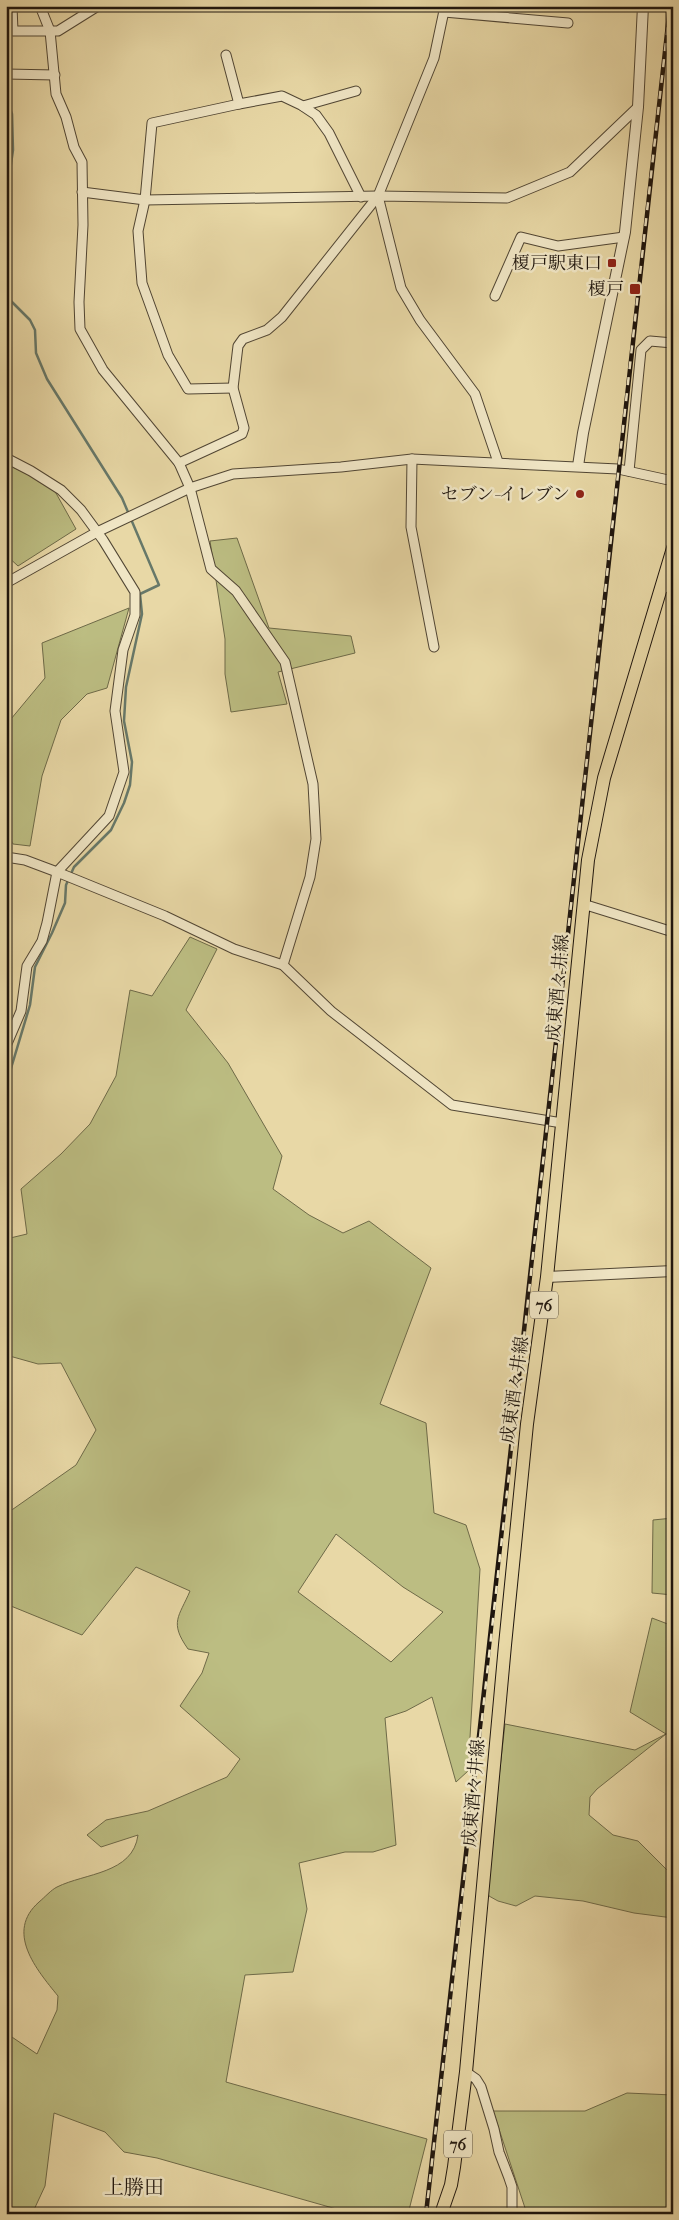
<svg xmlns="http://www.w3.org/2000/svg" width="679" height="2220" font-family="'IM FELL French Canon','Noto Serif JP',serif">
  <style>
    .green { fill: #bcbd82; stroke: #6e6a48; fill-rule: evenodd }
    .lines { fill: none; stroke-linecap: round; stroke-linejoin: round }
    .stream { stroke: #677869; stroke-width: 2.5 }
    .minor-casing { stroke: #514634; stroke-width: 11 }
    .tertiary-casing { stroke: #514634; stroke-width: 12 }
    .primary-casing { stroke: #1f160e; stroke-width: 14 }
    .minor { stroke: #f0e6c5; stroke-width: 9 }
    .tertiary { stroke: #f0e6c5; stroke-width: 10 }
    .primary { stroke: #e8d8a6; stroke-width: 12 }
    .rail-casing { stroke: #1f160e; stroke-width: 4.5 }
    .rail { stroke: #f0e6c5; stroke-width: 2.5; stroke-dasharray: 8; stroke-linecap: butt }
    .poi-dot { fill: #8f2418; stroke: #f0e6c5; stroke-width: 2 }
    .labels { text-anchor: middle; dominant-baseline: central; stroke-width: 5; stroke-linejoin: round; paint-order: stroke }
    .shield { fill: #f0e6c5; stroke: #5e5445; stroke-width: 1 }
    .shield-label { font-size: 16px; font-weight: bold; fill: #1f160e }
    .poi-label { font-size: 18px; fill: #1f160e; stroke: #f0e6c5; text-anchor: end }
    .street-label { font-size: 18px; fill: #1f160e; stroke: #f0e6c5 }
    .quarter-label { font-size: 20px; fill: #1f160e; stroke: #f0e6c5 }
  </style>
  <rect width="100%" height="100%" fill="#e8d8a6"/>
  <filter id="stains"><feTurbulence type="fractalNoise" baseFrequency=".004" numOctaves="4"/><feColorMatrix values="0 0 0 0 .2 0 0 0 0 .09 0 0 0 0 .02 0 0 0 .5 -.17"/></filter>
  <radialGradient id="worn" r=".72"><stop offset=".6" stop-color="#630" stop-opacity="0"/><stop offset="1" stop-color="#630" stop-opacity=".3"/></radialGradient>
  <!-- green -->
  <g class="green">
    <polygon points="6,464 52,486 76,529 18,566 6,555"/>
    <polygon points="237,538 269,628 351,636 355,653 278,672 287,704 231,712 225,674 225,639 210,541"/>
    <polygon points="129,608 107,688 87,694 61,720 42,776 30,846 13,844 6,831 6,725 45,678 42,643"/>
    <path d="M190,937L217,949L186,1010L228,1063L282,1156L273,1189L309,1215L343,1233L369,1221L431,1268L380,1404L426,1423L434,1513L466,1525L480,1569L468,1771L456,1782L432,1697L406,1711L385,1718L396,1845L373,1852H345L299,1863L307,1909L293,1972L245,1975L226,2082L427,2139L408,2214H354L157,2158L124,2152L105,2132L54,2113L45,2186L32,2214H6V2033L37,2054L57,2010L58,1996C36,1969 5,1932 39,1902C45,1897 51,1890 57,1887C85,1873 133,1874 138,1835L101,1847L87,1835L106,1820L148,1811L227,1777L240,1759L180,1706L202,1673L209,1653L188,1649C169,1622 179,1617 190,1591L136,1567L82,1635L6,1604V1514L76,1465L96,1430L61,1363L38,1364L6,1355V1239L27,1234L21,1189L61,1154L90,1124L116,1076L130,990L152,996ZM336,1534L403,1587L443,1612L391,1662L298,1592Z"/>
    <polygon points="673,1518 673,1595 652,1593 653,1520"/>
    <polygon points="652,1618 673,1626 673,1734 666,1734 597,1789 590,1797 589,1815 613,1835 638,1841 673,1876 673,1918 634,1913 583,1901 535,1896 516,1906 498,1901 489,1896 482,1878 494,1822 505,1724 635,1750 666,1734 630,1712"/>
    <polygon points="627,2093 673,2095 673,2214 527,2214 493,2111 585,2111"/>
  </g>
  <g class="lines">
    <!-- stream -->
    <g class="stream">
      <polyline points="6,54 10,78 7,101 12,114 13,150 6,198"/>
      <polyline points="6,296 30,320 35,330 36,353 47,379 122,498 159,585 140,594 142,614 126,687 124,721 132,762 130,785 124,803 111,830 74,867 66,885 65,903 52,933 35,967 30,1005 6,1085"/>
    </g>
    <defs>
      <g id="minor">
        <polyline points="12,6 13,31 58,31 98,6"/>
        <polyline points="40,6 50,31 56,94 66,117 74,147 82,162 83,225 79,302 80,329 103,370 179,463 190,488 211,569 236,591 285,662 313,784 316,839 310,877 283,965"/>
        <polyline points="444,12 568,23"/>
        <polyline points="226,55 239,104 282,96 301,105 316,115 329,133 361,197"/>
        <polyline points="6,74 55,75"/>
        <polyline points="303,106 356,91"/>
        <polyline points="82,192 145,200 378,196 507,198 570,172 638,107"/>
        <polyline points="378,196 401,288 420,320 475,394 498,462"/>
        <polyline points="495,296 521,237 558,246 624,237"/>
        <polyline points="233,388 188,389 168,355 142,283 138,231 145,200 152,123 239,104"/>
        <polyline points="6,458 31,471 61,490 81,510 103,540 135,592 135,615 123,650 115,711 124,772 109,816 57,872 47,923 42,941 27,966 21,1011 6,1046"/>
        <polyline points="412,459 411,527 434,647"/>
        <polyline points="179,463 242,434 244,428 233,388 238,346 243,339 267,330 282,317 378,196 434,58 445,6"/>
        <polyline points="629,471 641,350 650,341 673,343"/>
        <polyline points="6,583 97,532 190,488 233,474 341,467 412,459 618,469 673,481"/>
        <polyline points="661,586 673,589"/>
        <polyline points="6,857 25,860 57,872 165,916 234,949 283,965 331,1011 452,1105 562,1123"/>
        <polyline points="583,904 673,932"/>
        <polyline points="466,2072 476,2079 481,2087 494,2129 499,2152 509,2178 512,2187 512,2214"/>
      </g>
      <g id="tertiary">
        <polyline points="578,466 583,433 625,232 638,107 643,6"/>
        <polyline points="547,1277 673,1271"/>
      </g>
      <polyline id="primary" points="441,2214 451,2185 454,2167 466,2072 505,1645 527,1424 547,1277 588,860 604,778 673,548"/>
    </defs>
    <!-- minor casing -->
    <use href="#minor" class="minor-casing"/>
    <!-- tertiary casing -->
    <use href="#tertiary" class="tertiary-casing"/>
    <!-- primary casing -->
    <use href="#primary" class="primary-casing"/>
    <!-- minor -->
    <use href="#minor" class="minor"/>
    <!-- tertiary -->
    <use href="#tertiary" class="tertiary"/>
    <!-- primary -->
    <use href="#primary" class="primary"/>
    <defs>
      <path id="rail" d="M426,2214C511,1478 587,742 670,6"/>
    </defs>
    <!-- rail casing -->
    <use href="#rail" class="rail-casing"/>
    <!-- rail -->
    <use href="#rail" class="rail"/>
  </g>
  <!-- markers -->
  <g class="poi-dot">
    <rect x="607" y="258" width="10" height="10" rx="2.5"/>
    <rect x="629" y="283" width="12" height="12" rx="2.5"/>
    <circle cx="580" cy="494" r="5"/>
  </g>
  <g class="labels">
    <!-- shield labels -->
    <g class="shield">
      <rect x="530" y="1291.5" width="28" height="27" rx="4"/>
      <rect x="444" y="2130.5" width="28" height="27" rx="4"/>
    </g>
    <g class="shield-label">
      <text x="544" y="1305">76</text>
      <text x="458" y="2144">76</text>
    </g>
    <!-- poi labels -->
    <g class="poi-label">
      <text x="602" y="263">榎戸駅東口</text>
      <text x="624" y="289">榎戸</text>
      <text x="570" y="494">セブン-イレブン</text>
    </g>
    <!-- street labels -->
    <g class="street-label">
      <text transform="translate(558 988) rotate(-85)">成東酒々井線</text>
      <text transform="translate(515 1390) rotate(-82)">成東酒々井線</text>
      <text transform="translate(474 1793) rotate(-85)">成東酒々井線</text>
    </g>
    <!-- quarter labels -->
    <g class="quarter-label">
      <text x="134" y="2187">上勝田</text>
    </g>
  </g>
  <!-- margin -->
  <rect width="679" height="2220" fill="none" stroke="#e8d8a6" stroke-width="25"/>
  <rect x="8" y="8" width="664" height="2205" fill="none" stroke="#1f160e" stroke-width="2.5"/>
  <rect x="12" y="12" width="654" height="2195" fill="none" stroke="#1f160e"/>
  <rect width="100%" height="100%" filter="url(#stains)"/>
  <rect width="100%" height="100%" fill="url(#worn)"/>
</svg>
